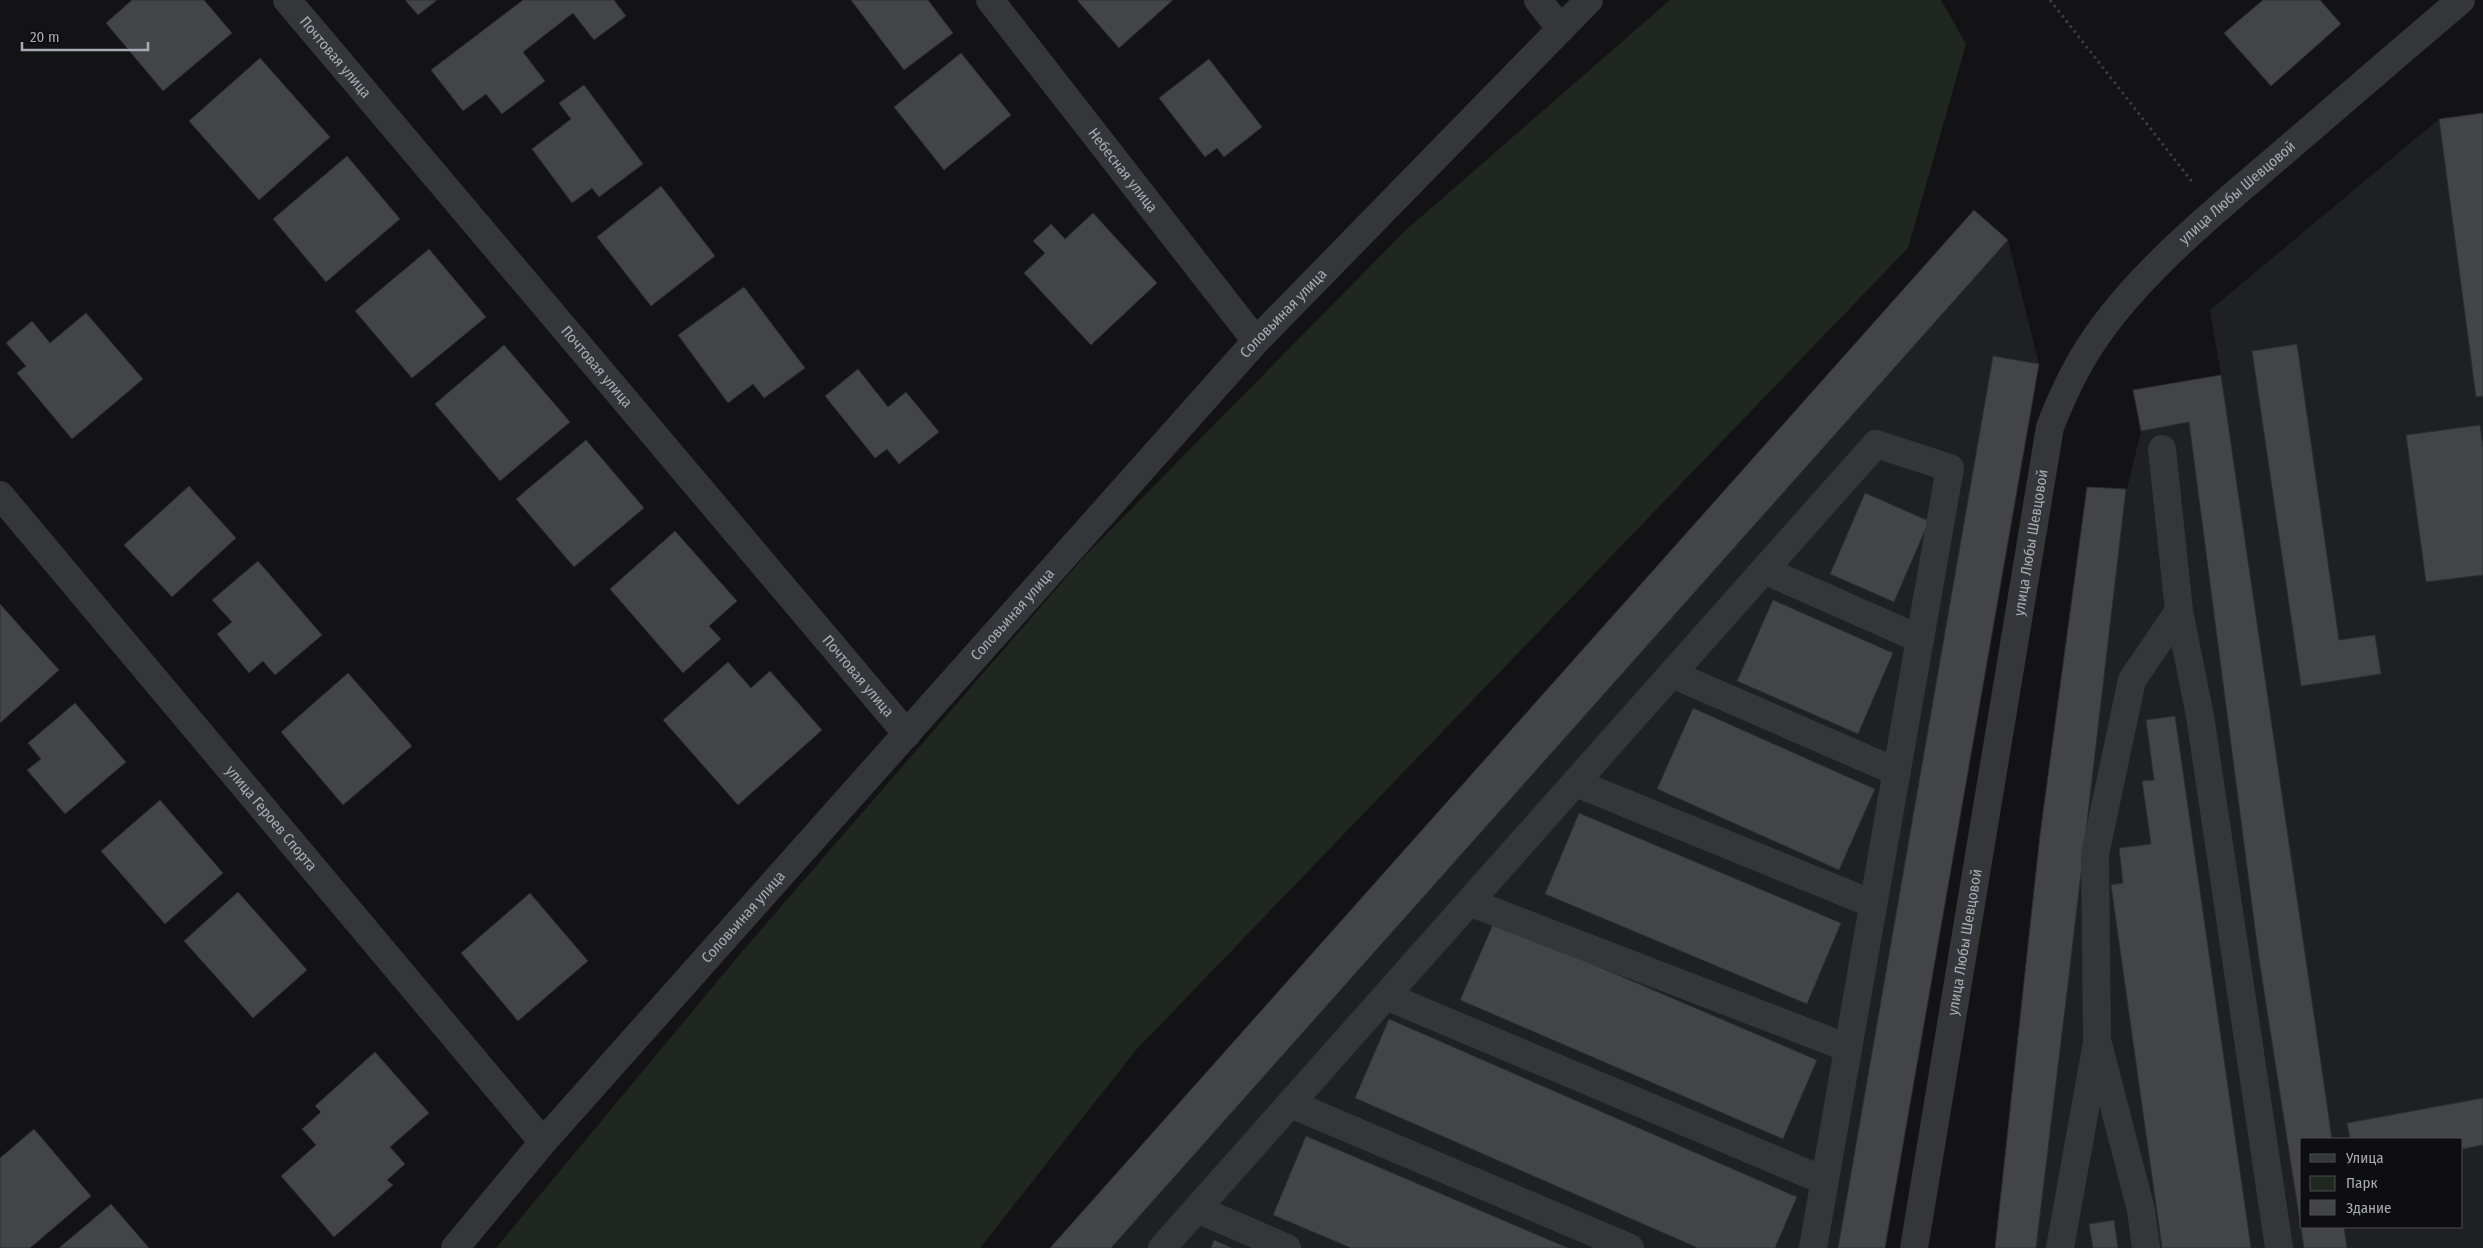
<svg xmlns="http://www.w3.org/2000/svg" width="2483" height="1248" font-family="'Fira Sans Condensed',sans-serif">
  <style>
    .built { fill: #1f2022; fill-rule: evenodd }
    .green { fill: #202720 }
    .building { fill: #424448; stroke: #2e2e30 }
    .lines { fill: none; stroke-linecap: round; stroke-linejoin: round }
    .path { stroke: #3b3d40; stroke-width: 3; stroke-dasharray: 2.5 4; stroke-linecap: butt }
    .minor { stroke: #353639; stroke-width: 28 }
    .labels { text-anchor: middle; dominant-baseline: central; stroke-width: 4.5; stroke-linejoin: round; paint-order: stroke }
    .street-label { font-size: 15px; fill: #a6abb4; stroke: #0e0e10 }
  </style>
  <rect width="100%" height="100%" fill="#131315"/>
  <!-- built -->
  <g class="built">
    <path d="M2483,113V1248H1995L2040,835L2087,487L2127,489L2141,431L2133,390L2221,375L2210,310L2439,119ZM2302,1139H2462V1227H2302Z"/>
    <polygon points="1974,210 2008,240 2039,364 1885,1248 1050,1248"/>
  </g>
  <!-- green -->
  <polygon class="green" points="1670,0 1941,0 1966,44 1908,248 1136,1050 980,1248 496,1248 740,954 1083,558 1406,230"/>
  <!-- building -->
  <g class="building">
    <polygon points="132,0 204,0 232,33 163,91 106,23"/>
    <polygon points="405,0 437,0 418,15"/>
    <polygon points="523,0 614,0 626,16 594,40 573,13 523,52 545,81 502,114 486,94 463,111 431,70"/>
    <polygon points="851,0 928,0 953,33 904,70"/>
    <polygon points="1077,0 1173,0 1119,48"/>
    <polygon points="2263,0 2320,0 2341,24 2271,86 2224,33"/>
    <polygon points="961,53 1011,115 944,170 894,107"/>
    <polygon points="260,58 330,137 259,200 189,121"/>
    <polygon points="1209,59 1262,127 1224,157 1217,148 1205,157 1159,98"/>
    <polygon points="584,85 643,164 599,197 592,188 572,203 532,149 571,119 559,103"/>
    <polygon points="2483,113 2483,396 2476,397 2439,119"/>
    <polygon points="347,156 400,219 326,282 273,219"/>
    <polygon points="661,186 715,256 651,306 597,237"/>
    <polygon points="1974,210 2008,240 1111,1248 1050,1248"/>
    <polygon points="1093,213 1157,283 1091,345 1024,273 1045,253 1033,241 1051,224 1065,239"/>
    <polygon points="429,249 486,317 412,378 355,311"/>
    <polygon points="744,287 805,368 764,398 753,384 728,403 678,335"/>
    <polygon points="86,313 143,379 72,439 17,373 26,366 6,343 32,321 50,343"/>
    <polygon points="2297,344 2339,640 2375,635 2381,674 2301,686 2252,351"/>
    <polygon points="504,345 570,422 500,481 435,404"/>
    <polygon points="1993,356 2039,364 1885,1248 1838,1248"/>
    <polygon points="858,369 888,407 906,392 939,432 899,464 887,449 875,458 825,396"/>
    <polygon points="2221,375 2332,1139 2302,1139 2302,1227 2344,1227 2347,1248 2304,1248 2259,959 2189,422 2141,431 2133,390"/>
    <polygon points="2480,425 2483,447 2483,575 2426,582 2406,435"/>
    <polygon points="586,440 644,508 574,567 516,499"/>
    <polygon points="189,486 236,538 172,597 124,545"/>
    <polygon points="2087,487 2126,489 2068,984 2036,1248 1995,1248 2040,835"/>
    <polygon points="1865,493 1929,521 1894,602 1830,574"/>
    <polygon points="675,531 737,601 709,626 721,639 683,673 610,589"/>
    <polygon points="258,561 322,635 275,675 263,661 249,673 217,634 232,622 212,600"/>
    <polygon points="1773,600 1893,653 1858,734 1737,681"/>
    <polygon points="0,604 59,670 0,723"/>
    <polygon points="728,662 751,688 770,671 822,730 738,805 663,720"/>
    <polygon points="348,673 412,746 343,805 281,732"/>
    <polygon points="75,703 126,762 65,814 27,770 41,759 28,743"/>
    <polygon points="1693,708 1875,789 1839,870 1657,789"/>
    <polygon points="2175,716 2251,1248 2162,1248 2111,885 2123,883 2119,848 2151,844 2142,781 2154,780 2146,720"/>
    <polygon points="160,800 223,873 165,924 101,851"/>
    <polygon points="1579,813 1841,923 1807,1004 1545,894"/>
    <polygon points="238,892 307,970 253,1018 184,941"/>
    <polygon points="530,893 588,961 518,1021 461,953"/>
    <polygon points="1494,922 1817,1060 1783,1139 1460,1000"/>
    <polygon points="1389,1019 1797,1197 1775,1248 1698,1248 1355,1098"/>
    <polygon points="375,1052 429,1113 390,1147 405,1164 387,1180 393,1185 334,1237 281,1176 316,1145 302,1129 321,1112 315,1106"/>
    <polygon points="2483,1098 2483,1145 2462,1149 2462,1139 2350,1139 2347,1123"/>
    <polygon points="34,1129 91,1196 30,1248 0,1248 0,1158"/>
    <polygon points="1306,1136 1568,1248 1351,1248 1273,1215"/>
    <polygon points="111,1204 149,1248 59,1248"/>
    <polygon points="2114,1220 2118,1248 2093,1248 2089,1224"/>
    <polygon points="1214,1240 1232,1248 1211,1248"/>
  </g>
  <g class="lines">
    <!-- path -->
    <polyline class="path" points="2050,0 2193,183"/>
    <!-- minor -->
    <g class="minor">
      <path id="s1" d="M287,0L907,734"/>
      <path id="s2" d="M990,0L1256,341"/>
      <polyline points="1538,0 1560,28"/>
      <path id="s3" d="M0,495L543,1142"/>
      <polyline points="1764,570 1920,639"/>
      <polyline points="2179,611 2200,716 2279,1248"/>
      <polyline points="1672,674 1897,772"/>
      <polyline points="1576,783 1873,904"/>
      <polyline points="1469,902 1848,1048"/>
      <polyline points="1386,996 1825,1181"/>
      <polyline points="1291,1104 1630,1248"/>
      <polyline points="1197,1209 1287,1248"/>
      <path id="s4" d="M455,1248L543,1142L1256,341L1589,0"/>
      <polyline points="1162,1248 1876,444 1950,468 1813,1248"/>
      <path id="s5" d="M1914,1248L2050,427C2061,399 2073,372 2090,346C2136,274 2221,206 2285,151C2344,100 2402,50 2461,0"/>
      <polyline points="2060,1248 2096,1048"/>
      <polyline points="2146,1248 2141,1210 2097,1040 2095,854 2132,680 2179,611 2162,449"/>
    </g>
  </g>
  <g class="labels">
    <!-- street labels -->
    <g class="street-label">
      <text stroke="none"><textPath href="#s1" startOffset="75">Почтовая улица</textPath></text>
      <text stroke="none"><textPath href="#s2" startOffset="216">Небесная улица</textPath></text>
      <text stroke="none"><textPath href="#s5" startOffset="1136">улица Любы Шевцовой</textPath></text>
      <text stroke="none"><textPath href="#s4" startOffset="1249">Соловьиная улица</textPath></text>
      <text stroke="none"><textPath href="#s1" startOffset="480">Почтовая улица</textPath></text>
      <text stroke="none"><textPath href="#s5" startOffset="715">улица Любы Шевцовой</textPath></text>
      <text stroke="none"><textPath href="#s4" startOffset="844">Соловьиная улица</textPath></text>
      <text stroke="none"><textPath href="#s1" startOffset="885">Почтовая улица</textPath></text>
      <text stroke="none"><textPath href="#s3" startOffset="422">улица Героев Спорта</textPath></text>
      <text stroke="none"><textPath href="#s4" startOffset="439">Соловьиная улица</textPath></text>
      <text stroke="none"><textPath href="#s5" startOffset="310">улица Любы Шевцовой</textPath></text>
    </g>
  </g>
  <!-- legend -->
  <rect x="2300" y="1138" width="162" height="90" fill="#0e0e10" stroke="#4b4d52"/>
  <rect x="2310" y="1154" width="25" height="8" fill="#353639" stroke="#4b4d52"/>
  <text x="2346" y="1163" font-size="15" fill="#a6abb4">Улица</text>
  <rect x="2310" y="1176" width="25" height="15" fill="#202720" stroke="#4b4d52"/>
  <text x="2346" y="1188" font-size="15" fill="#a6abb4">Парк</text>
  <rect x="2310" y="1200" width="25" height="15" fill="#424448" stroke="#4b4d52"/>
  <text x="2346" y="1213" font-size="15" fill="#a6abb4">Здание</text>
  <!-- scale -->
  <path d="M22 42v8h126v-8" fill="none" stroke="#a6abb4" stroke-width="2.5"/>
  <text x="30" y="42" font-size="15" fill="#a6abb4" stroke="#0e0e10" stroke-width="4" paint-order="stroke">20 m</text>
</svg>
